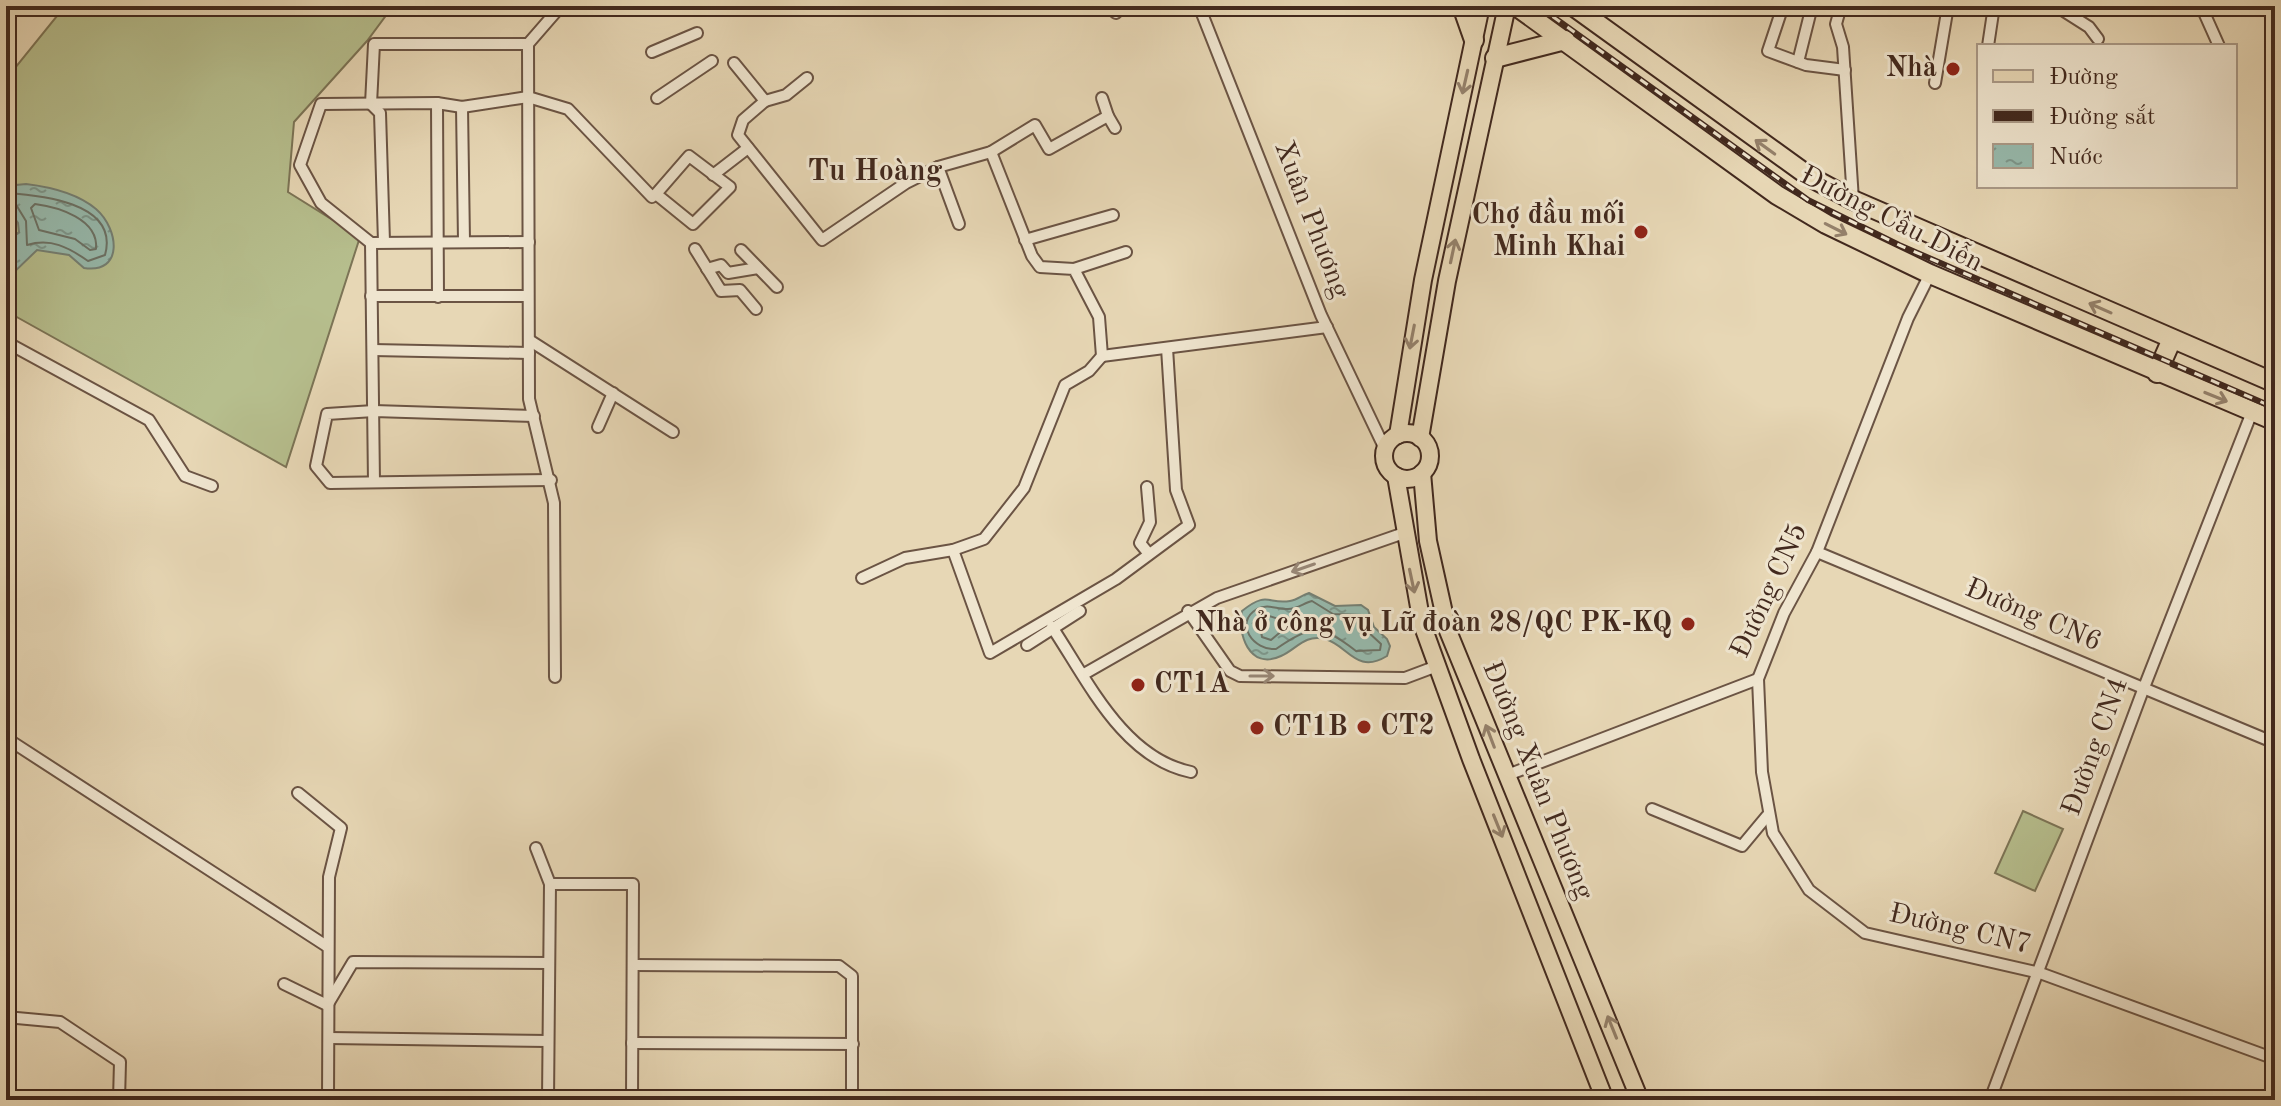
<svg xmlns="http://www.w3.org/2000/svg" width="2281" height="1106" font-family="'Old Standard TT',serif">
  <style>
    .pitch { fill: #b6be8d; stroke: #7c7456; stroke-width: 2 }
    .water { fill: url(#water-ripples); stroke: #758074; stroke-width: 2 }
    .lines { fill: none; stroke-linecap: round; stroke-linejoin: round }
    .shore { stroke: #6c7266; stroke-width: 2 }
    .minor-casing { stroke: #6b5444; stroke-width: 14 }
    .primary-casing { stroke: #42291e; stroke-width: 20 }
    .trunk-casing { stroke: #42291e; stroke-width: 22 }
    .minor { stroke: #efe5cf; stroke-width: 10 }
    .primary { stroke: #e7d7b5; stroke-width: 16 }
    .trunk { stroke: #e7d7b5; stroke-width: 18 }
    .rail-casing { stroke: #42291e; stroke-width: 6 }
    .rail { stroke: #efe5cf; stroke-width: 3; stroke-dasharray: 9; stroke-linecap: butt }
    .oneway { stroke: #94806a }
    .oneway2 { stroke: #988776 }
    .poi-dot { fill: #8f2418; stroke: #efe5cf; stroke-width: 3 }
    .labels { text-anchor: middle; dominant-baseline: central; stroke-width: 6; stroke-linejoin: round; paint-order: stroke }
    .poi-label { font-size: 28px; font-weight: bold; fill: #42291e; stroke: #efe5cf; text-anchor: end }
    .street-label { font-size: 28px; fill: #42291e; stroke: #efe5cf }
    .neighbourhood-label { font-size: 30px; font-weight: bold; fill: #42291e; stroke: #efe5cf }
  </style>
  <defs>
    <pattern id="water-ripples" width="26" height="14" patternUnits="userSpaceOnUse" patternTransform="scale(2)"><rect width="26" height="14" fill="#97baad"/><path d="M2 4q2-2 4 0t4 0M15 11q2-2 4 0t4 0" fill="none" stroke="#7d978c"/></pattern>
  </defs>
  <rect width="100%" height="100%" fill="#e7d7b5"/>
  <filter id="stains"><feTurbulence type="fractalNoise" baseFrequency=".0025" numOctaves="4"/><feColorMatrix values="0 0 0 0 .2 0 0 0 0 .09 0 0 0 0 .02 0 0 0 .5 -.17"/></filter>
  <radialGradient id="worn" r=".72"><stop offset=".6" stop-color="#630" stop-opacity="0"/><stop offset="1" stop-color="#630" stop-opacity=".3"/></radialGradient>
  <!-- pitch -->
  <g class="pitch">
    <polygon points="65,6 120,6 126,10 129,6 393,6 367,41 294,122 288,192 360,237 286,467 6,311 6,79"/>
    <polygon points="2023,811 2063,829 2035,891 1995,873"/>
  </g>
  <!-- water -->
  <g class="water">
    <path d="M26,184C51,187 77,193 96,209C119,229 124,274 84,268L69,255L37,250L6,280V243L19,232L18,223L6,207V186Z"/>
    <path d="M1309,593L1335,606L1361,605L1368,610L1374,627L1387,639L1390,646L1387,656C1356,675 1348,645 1325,639C1304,634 1297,649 1281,656C1249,671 1237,633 1242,611C1268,590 1268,605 1290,601C1297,600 1302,595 1309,593Z"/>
  </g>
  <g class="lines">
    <!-- shore -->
    <g class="shore">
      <path d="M6,193C36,195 120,201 105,255L88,261C68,247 51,238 27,245L26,221L15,203L6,201"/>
      <path d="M35,204C58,207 99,219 96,249L90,250L75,239L39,230L31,208Z"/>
      <path d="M1312,601L1333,614L1362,615L1367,631L1381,644L1380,650L1356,651C1322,625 1312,624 1276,649C1254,651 1233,623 1257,609C1269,603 1277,610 1288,609C1297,609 1304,603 1312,601Z"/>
      <polygon points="1269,616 1291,623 1271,640 1262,637 1259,620"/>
    </g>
    <defs>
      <g id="minor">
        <polyline points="1107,6 1116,13"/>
        <polyline points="1199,6 1321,315 1385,449"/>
        <polyline points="1783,6 1768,51 1806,65 1845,70"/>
        <polyline points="1841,6 1836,24 1843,47 1853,200"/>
        <polyline points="2056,6 2089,27 2098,39"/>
        <polyline points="2266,6 2275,14"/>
        <polyline points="2202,8 2219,46"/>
        <polyline points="685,9 692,6"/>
        <polyline points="528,44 529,399 554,503 555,677"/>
        <polyline points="528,44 561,6"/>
        <polyline points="1988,46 1994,6"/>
        <polyline points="652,52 697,33"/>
        <polyline points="1798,62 1812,6"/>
        <polyline points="734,63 765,101"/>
        <polyline points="1935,83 1948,6"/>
        <polyline points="657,98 712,61"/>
        <polyline points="1102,98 1108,116"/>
        <polyline points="765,101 743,120 738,135 822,240 906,183 938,167 991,152 1035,125 1049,149 1108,116 1115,128"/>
        <polyline points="765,101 786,95 807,78"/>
        <polyline points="437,103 438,297"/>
        <polyline points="462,107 464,241"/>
        <polyline points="991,152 1032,256 1040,267 1074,269 1099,317 1102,356"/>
        <polyline points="938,167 959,224"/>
        <polyline points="713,175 748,148"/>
        <polyline points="1025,240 1113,215"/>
        <polyline points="384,242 380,113 371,104 374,44 528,44"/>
        <polyline points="529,242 371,243 321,203 300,165 321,104 437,103 462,107 528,97 568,109 652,197 656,194 693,224 730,187 689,156 656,194"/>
        <polyline points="371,243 374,482"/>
        <polyline points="695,249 721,291 740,290 756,309"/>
        <polyline points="741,250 777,287"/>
        <polyline points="707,269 721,265 728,273 758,268"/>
        <polyline points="1074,269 1126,252"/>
        <polyline points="1930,274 1908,318 1817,552 1784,613 1758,679 1762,772 1773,833 1809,890 1865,933 2040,973 2275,1059"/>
        <polyline points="371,296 528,296"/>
        <polyline points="529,340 673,432"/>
        <polyline points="6,342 149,420 185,476 212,486"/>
        <polyline points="373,350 529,353"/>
        <polyline points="1102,356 1089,371 1065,385 1024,488 984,539 953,550 990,653 1116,579 1189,525 1176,490 1167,348"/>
        <polyline points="1102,356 1327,327"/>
        <polyline points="534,416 374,411 327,414 316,466 330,483 551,480"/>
        <polyline points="598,427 613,393"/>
        <polyline points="1147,487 1150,522 1140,543 1149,554"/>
        <polyline points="1817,552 2275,743"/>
        <polyline points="862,578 905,558 953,550"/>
        <polyline points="1188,611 1230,671 1240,676 1405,678 1437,666"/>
        <path d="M1052,627C1088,681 1123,758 1191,772"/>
        <polyline points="1027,645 1080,611"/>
        <polyline points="1084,674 1217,598 1404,533"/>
        <polyline points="6,738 328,947"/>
        <polyline points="1505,776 1758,679"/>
        <polyline points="298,793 341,828 329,877 328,1100"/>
        <polyline points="1652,809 1742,846 1767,816"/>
        <polyline points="536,848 550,884 548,1100"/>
        <polyline points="550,884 633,884 632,1100"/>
        <polyline points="634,965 839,966 852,976 852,1100"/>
        <polyline points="284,984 327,1005"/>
        <polyline points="328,1004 353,962 549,963"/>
        <polyline points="6,1017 60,1022 120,1062 119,1100"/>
        <polyline points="329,1038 548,1041"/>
        <polyline points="632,1043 853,1044"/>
        <polyline points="1990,1100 2143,690 2252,412"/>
      </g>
      <g id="primary">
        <circle cx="1407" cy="456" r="23"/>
        <polyline points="1398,435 1423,280 1481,6"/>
        <polyline points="1420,438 1447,281 1507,6"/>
        <polyline points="1422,473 1428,541 1448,631 1640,1100"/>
        <polyline points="1396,476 1422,624 1471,759 1605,1100"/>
      </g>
      <g id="trunk">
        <polyline points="1462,6 1474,40"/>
        <polyline points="1516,6 1777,195 1826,224 1930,274 2275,421"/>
        <polyline points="1573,6 1810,177 1853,200 2275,383"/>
        <polyline points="1495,58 1565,40"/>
        <polyline points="2157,373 2172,339"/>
      </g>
    </defs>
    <!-- minor casing -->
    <use href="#minor" class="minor-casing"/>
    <!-- primary casing -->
    <use href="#primary" class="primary-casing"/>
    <!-- trunk casing -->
    <use href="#trunk" class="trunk-casing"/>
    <!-- minor -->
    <use href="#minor" class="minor"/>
    <!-- primary -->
    <use href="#primary" class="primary"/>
    <!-- trunk -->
    <use href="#trunk" class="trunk"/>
    <defs>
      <polyline id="rail" points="1538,6 1808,200 1899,245 2275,408"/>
    </defs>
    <!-- rail casing -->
    <use href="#rail" class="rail-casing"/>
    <!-- rail -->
    <use href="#rail" class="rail"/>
  </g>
  <!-- one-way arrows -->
  <defs><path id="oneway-shaft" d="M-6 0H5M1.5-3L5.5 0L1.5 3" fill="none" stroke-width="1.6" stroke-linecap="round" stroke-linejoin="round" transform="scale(2)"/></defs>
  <g class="oneway">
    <use href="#oneway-shaft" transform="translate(1465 82) rotate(103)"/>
    <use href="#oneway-shaft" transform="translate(1765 147) rotate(-144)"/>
    <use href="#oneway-shaft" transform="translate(1836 229) rotate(27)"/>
    <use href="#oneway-shaft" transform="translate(1453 251) rotate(-78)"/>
    <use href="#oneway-shaft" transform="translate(2100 308) rotate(-156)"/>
    <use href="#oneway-shaft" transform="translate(1412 337) rotate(101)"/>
    <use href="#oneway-shaft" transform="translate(2216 397) rotate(22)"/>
    <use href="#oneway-shaft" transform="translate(1412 581) rotate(78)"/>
    <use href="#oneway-shaft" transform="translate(1490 736) rotate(-111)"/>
    <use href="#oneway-shaft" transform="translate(1498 826) rotate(68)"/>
    <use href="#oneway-shaft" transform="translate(1612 1027) rotate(-112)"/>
  </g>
  <g class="oneway2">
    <use href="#oneway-shaft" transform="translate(1303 568) rotate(161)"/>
    <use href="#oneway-shaft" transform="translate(1262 676)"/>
  </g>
  <!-- markers -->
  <g class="poi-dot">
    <circle cx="1953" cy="69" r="8"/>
    <circle cx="1641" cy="232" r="8"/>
    <circle cx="1688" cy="624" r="8"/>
    <circle cx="1138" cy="685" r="8"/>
    <circle cx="1364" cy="727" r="8"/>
    <circle cx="1257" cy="728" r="8"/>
  </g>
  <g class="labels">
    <!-- poi labels -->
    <g class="poi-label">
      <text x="1937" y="69">Nhà</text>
      <text x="1625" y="216">Chợ đầu mối<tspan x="1625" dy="32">Minh Khai</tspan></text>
      <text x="1672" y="624">Nhà ở công vụ Lữ đoàn 28/QC PK-KQ</text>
      <text x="1154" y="685" text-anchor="start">CT1A</text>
      <text x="1380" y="727" text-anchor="start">CT2</text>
      <text x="1273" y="728" text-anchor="start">CT1B</text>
    </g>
    <!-- street labels -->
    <g class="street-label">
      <text transform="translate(1311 220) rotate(69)">Xuân Phương</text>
      <text transform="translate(1891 220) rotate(27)">Đường Cầu Diễn</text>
      <text transform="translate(1770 591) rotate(-65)">Đường CN5</text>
      <text transform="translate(2033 616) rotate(23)">Đường CN6</text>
      <text transform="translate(2096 747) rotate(-70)">Đường CN4</text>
      <text transform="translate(1537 781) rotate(68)">Đường Xuân Phương</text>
      <text transform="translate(1960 930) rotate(13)">Đường CN7</text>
    </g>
    <!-- neighbourhood labels -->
    <g class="neighbourhood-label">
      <text x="875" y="172">Tu Hoàng</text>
    </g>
  </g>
  <!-- margin -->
  <rect width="2281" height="1106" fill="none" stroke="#e7d7b5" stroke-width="32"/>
  <rect x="8" y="8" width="2265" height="1090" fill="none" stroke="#42291e" stroke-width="4"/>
  <rect x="16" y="16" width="2249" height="1074" fill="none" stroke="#42291e" stroke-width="2"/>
  <!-- legend -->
  <rect x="1977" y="44" width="260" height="144" fill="#efe5cf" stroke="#aa9a88" stroke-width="2"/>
  <rect x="1993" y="70" width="40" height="12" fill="#e7d7b5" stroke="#aa9a88" stroke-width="2"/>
  <text x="2049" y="84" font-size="24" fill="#42291e">Đường</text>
  <rect x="1993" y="110" width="40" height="12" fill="#42291e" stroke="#aa9a88" stroke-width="2"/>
  <text x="2049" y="124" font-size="24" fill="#42291e">Đường sắt</text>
  <rect x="1993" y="144" width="40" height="24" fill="url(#water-ripples)" stroke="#aa9a88" stroke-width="2"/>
  <text x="2049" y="164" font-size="24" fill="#42291e">Nước</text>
  <rect width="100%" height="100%" filter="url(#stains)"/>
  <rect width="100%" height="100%" fill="url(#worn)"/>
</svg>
